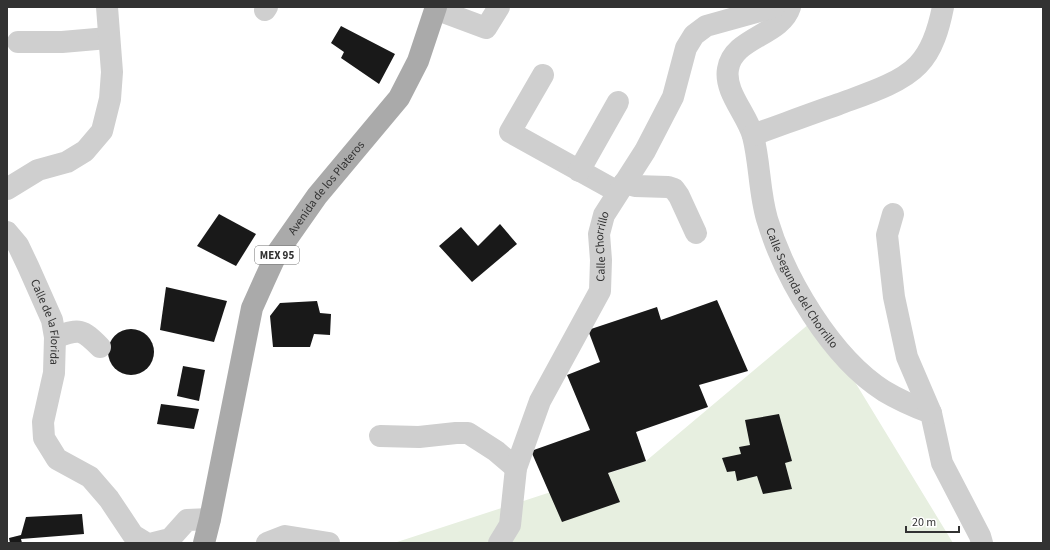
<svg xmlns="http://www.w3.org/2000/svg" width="1050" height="550" font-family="'Source Sans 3',sans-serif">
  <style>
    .green { fill: #e7efe0 }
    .building { fill: #191919 }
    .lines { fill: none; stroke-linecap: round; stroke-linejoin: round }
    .minor { stroke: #cfcfcf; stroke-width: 22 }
    .major { stroke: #aaa; stroke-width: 22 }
    .labels { text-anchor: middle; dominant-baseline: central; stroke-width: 4; stroke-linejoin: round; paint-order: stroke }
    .shield { fill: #fff; stroke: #707070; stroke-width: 1 }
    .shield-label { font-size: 11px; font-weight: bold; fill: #323232 }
    .street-label { font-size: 12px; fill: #323232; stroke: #fff }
  </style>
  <rect width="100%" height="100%" fill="#fff"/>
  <!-- green -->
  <polygon class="green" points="816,318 953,543 394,543 646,461"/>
  <!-- building -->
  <g class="building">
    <polygon points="341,26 395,54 379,84 341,58 344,52 331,43"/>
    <polygon points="219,214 256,234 236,266 197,246"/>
    <polygon points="500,224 517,244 472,282 439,246 461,227 478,246"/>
    <polygon points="166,287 227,301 214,342 160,330"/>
    <polygon points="717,300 748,371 699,385 708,407 636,432 646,461 608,473 620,502 562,522 531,451 590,430 567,375 600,362 588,330 657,307 661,320"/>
    <polygon points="317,301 320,313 331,314 330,335 314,334 310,347 273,347 270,316 280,303"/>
    <circle cx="131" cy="352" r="23"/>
    <polygon points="183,366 205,370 199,401 177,396"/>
    <polygon points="161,404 199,409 194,429 157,424"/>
    <polygon points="779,414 792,461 785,463 792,489 763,494 757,476 737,481 735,471 727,472 722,458 741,454 739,447 750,445 745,420"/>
    <polygon points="82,514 84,534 21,539 22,543 10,543 9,538 21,535 26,517"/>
  </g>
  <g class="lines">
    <!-- minor -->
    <g class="minor">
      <path id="s1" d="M790,7C781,36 733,37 728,69C724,92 747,114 753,136C760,163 759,192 767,219C785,279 831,357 884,391C899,400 915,407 931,413L942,463L980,536L982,543"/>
      <polyline points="435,9 486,28 499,7"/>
      <polyline points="265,10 267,7"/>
      <polyline points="18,42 62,42 108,38"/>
      <polyline points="543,75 510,132 618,192"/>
      <path d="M753,135C781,125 810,114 839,104C863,95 900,84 918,65C933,50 939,27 943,7"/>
      <polyline points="579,171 618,102"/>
      <polyline points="624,183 635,186 668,187 674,189 679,196 696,233"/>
      <polyline points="7,189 38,170 67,162 85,151 102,131 110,99 112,72 107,7"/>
      <polyline points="893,214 887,235 894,297 907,357 931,413"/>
      <path id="s2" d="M7,232L18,245L28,266L52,320L55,337L54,373L43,422L44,438L57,459L90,477L109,499L133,535L146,543"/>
      <path d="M55,337C80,329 81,328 100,347"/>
      <polyline points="380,436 419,437 456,433 468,433 496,451 516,468"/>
      <polyline points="154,543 170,539 187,520 210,519"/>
      <polyline points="267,543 285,536 329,543"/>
      <path id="s3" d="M499,543L510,525L516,468L540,401L600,291L601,260L599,234L604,215L645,151L673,97L686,48L694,35L706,26L774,7"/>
    </g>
    <!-- major -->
    <path class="major" id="s4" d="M204,543L210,519L252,308L265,279L277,253L317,196L399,98L418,61L436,7"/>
  </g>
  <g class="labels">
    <!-- shield labels -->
    <rect class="shield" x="255" y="246" width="44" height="18" rx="3"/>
    <g class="shield-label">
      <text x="277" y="255">MEX 95</text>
    </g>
    <!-- street labels -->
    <g class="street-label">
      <text stroke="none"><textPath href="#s4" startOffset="382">Avenida de los Plateros</textPath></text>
      <text stroke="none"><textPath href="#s3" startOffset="320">Calle Chorrillo</textPath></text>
      <text stroke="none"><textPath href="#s1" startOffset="325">Calle Segunda del Chorrillo</textPath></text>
      <text stroke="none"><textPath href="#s2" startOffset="100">Calle de la Florida</textPath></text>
    </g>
  </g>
  <!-- border -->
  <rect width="1050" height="550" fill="none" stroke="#323232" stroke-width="16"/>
  <!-- scale -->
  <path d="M906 526v6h53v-6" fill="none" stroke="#323232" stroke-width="2"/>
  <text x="912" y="526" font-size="12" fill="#323232" stroke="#ffffff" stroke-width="3" paint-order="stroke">20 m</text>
</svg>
